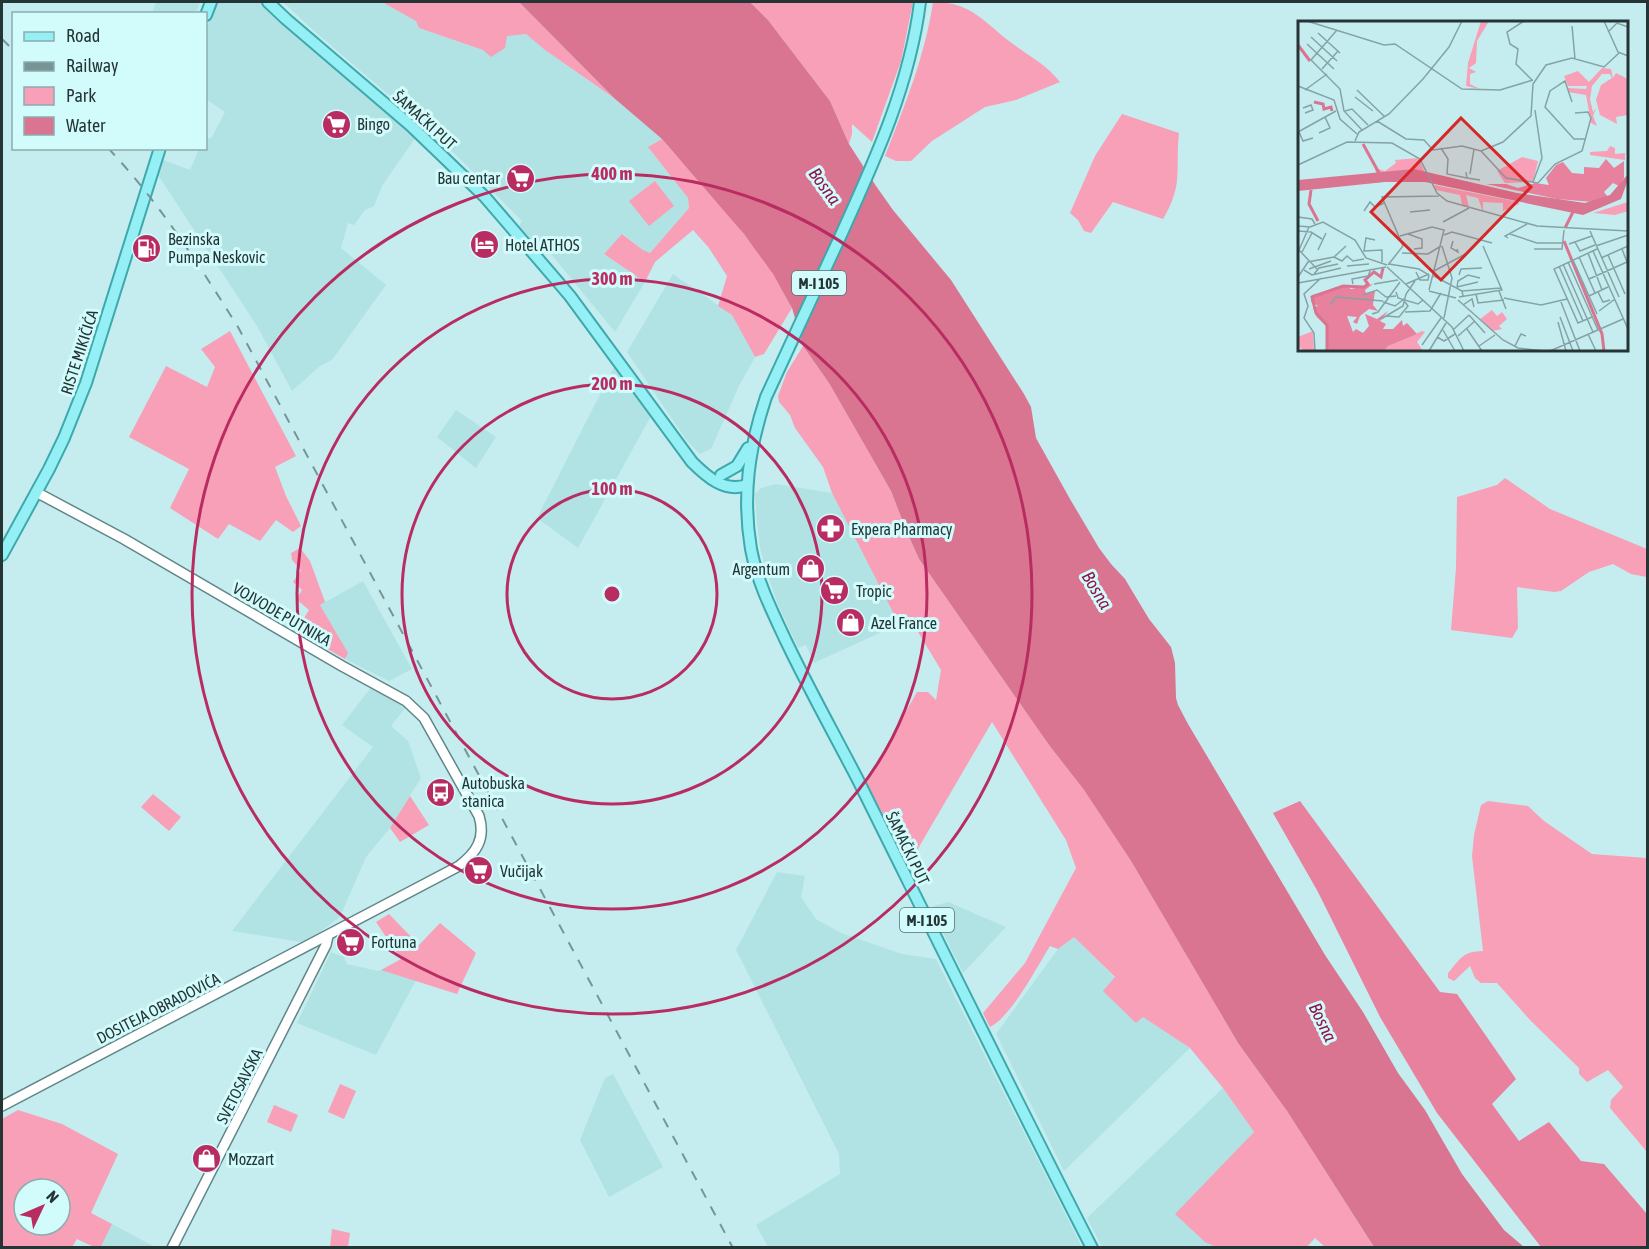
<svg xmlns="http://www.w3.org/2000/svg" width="1649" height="1249" font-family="'Asap Condensed',sans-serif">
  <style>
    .built { fill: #b1e3e4 }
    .green { fill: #f7a0b7; fill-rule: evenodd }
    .forest { fill: #e8819e }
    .water { fill: #d97491 }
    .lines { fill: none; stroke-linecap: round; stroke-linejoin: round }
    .secondary-casing { stroke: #618687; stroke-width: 12 }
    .primary-casing { stroke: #3ea8ac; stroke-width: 14 }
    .secondary { stroke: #fff; stroke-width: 9 }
    .primary { stroke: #94f0f4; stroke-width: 10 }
    .rail { stroke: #789596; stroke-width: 2; stroke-dasharray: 10 10; stroke-linecap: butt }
    .ring { fill: none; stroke: #b92c62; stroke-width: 3 }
    .labels { text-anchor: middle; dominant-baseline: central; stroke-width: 6; stroke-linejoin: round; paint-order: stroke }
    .shield { fill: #d2fbfc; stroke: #597071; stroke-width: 1.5 }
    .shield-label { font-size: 15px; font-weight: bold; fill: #253536 }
    .street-label { font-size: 16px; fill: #253536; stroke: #d2fbfc }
    .poi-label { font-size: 16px; fill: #253536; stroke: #d2fbfc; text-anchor: start }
    .water-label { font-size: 18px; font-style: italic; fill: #911549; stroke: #d2fbfc }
    .inset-river { fill: none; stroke: #d97491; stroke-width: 3 }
    .inset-road { fill: none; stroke: #85a3a5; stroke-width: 1.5 }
    .view { fill: #d62828; fill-opacity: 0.15; stroke: #d62828; stroke-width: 3 }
    .inset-edge { fill: none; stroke: #253536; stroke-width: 3 }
    .centre { fill: #b92c62; stroke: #d2fbfc; stroke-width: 3 }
    .ring-label { font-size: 18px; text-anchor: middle; font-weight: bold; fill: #b92c62; stroke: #d2fbfc; stroke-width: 6; stroke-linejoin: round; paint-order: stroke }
  </style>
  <rect width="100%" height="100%" fill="#c5edef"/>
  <!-- built -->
  <g class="built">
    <polygon points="156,2 200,2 196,13 152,13"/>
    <polygon points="216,2 262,2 311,48 416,137 382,186 374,206 365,210 354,225 348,223 341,248 386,285 332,360 320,366 292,391 257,326 158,175 163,160 190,170 199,149 206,148 206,140 212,137 225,112 206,99 206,31"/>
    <polygon points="283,2 382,2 417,21 419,28 483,50 507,36 526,34 545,50 614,98 662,139 648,147 688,198 689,208 650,253 643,250 623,234 604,254 645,282 615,332 542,243 537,246 519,226 522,221 441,140 313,30"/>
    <polygon points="673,274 732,315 755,357 739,386 711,449 700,454 687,441 627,352"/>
    <polygon points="614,367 651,416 578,548 537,518"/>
    <polygon points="456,410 496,437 476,468 437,437"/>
    <polygon points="776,484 832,493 899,624 814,663 806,645 798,648 778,605 767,573 760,548 757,522 755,494 761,488"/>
    <polygon points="363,581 412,669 389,681 345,659 347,653 320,605"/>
    <polygon points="372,686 406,707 391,726 408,741 421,778 390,828 366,857 340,917 309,940 301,942 232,931 373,747 342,725"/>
    <polygon points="777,872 805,876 801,897 816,919 841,933 902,954 936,959 1082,1247 768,1247 756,1225 840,1174 839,1154 736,950"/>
    <polygon points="948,902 1006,927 963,973 932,911 934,906"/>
    <polygon points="1074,937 1115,978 1136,1023 1143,1016 1190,1048 1064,1171 996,1034 1058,949"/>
    <polygon points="331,952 344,957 347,964 378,971 381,970 416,980 376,1055 297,1023"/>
    <polygon points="613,1074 663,1167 609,1197 580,1140 605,1078"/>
    <polygon points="1223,1088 1254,1132 1249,1138 1205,1241 1216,1247 1102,1247 1087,1218"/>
    <polygon points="112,1224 155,1247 101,1248"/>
  </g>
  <!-- green -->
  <g class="green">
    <polygon points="382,2 519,2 614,98 545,50 526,34 507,36 505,48 491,57 483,50 419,28 416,21"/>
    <polygon points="750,2 913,2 901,61 872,142 852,124 852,134 849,144 830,101 768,20"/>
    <path d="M933,2C973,2 984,23 1013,44C1029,56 1047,65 1060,82L1016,100L985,107L932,141L911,161H896L885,156C905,105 925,56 933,2Z"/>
    <path d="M1122,114L1179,133C1175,170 1184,184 1163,219L1113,202L1091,233L1084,231L1078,220L1070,213L1095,156Z"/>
    <path d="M662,139C708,193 761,244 792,308L764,354L755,357L732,315L718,306L727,276L709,248L693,230L655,262L645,282L604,254L622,234L643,250L650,253L689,208L688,198L648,147Z"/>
    <polygon points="655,181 674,206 649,226 629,201"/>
    <polygon points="230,331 296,456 275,467 286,496 301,526 293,532 276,520 260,541 229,524 218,539 170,508 189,469 129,437 166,366 207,387 215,367 201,349"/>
    <path d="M803,346L829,383L891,491L906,530L919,559L1049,745L1084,790L1131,861L1238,1043L1287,1111L1374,1247H1325L1315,1238L1307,1247H1216L1205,1242L1175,1214L1254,1132L1223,1088L1190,1048L1143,1017L1136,1023L1103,991L1115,977L1074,937L1058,949L1050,946C1036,968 1012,1016 990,1027L983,1013L1025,963L1076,868L1066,840L992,722L909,864L866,782L917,692H928L936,700L941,670L915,627L899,624L832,493L823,467L795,428L790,415L779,402L778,396L787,372Z"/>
    <polygon points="1505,478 1550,509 1647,549 1647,577 1631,574 1613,564 1589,572 1561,591 1554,592 1517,587 1518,628 1512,638 1451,630 1456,568 1457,497 1497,485"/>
    <polygon points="300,548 310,561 325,602 320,605 348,653 345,659 296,631 309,610 296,599 302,590 293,582 301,570 292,560 291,553"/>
    <polygon points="153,794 181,817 169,831 141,807"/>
    <polygon points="410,796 429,825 400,842 390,828"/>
    <path d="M1488,801L1528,806L1544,821L1592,854L1647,858V1152L1610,1108L1611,1100L1623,1087L1608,1070L1587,1082L1579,1074V1068L1531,1021L1497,983H1481L1475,978L1470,966L1454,981L1448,978V973C1462,957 1462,952 1483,951L1472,856L1474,835L1481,805Z"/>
    <polygon points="389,914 419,945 440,923 476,953 457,994 381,970 401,959 376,922"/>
    <polygon points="340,1084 356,1091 344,1119 328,1112"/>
    <polygon points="274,1105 298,1115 291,1132 267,1122"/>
    <path d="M18,1110L62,1124L118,1154L91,1213L112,1224L101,1247H94L77,1239L72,1247H2V1119ZM24,1189H60V1225H24Z"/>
    <polygon points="332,1229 350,1233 348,1247 330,1247"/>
  </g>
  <!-- forest -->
  <polygon class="forest" points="1300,801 1440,992 1457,994 1516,1079 1492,1104 1519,1141 1549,1122 1581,1161 1604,1164 1647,1214 1647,1247 1541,1247 1437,1113 1380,1017 1318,892 1273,813"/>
  <!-- water -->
  <polygon class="water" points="519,2 750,2 768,20 830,101 849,144 876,186 893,210 951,280 1024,394 1031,407 1036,438 1070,499 1099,548 1111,564 1125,579 1149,619 1171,647 1175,663 1176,698 1178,705 1188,724 1325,955 1363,1012 1398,1073 1425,1110 1462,1174 1504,1230 1524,1247 1374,1247 1287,1111 1238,1043 1131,861 1084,790 1049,745 919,559 906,530 891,491 829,383 803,346 792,308 773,274 744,234 662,139 614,98"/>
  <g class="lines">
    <defs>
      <g id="secondary">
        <path d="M2,1106L459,866C476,853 486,839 479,816L424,718L406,701L342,666L124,539L36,492"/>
        <polyline points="172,1248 326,945 328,936"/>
      </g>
      <g id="primary">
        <path d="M268,2L286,19L410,125L485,197L570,296L692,462C707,477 725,493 747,485"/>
        <path d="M920,2C910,84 875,160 841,235C816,289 791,343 766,397C749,448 742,495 751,549C757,581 772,611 786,641C808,687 833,732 857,778C935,935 1012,1092 1092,1248"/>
        <polyline points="206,15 211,2"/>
        <polyline points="721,475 737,466 748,448"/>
        <polyline points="2,555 49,469 64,438 86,383 160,148"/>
      </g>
    </defs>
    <!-- secondary casing -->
    <use href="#secondary" class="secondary-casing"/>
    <!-- primary casing -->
    <use href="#primary" class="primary-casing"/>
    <!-- secondary -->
    <use href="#secondary" class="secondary"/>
    <!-- primary -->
    <use href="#primary" class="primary"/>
    <!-- rail -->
    <g class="rail">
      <polyline points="2,39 14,51"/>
      <path d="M108,148C159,202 199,265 238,327L733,1248"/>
    </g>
  </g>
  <!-- distance rings -->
  <g class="ring">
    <circle cx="612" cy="594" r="105"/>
    <circle cx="612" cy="594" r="210"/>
    <circle cx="612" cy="594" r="315"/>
    <circle cx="612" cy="594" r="420"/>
  </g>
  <!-- icons -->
  <defs>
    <symbol id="supermarket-disc" viewBox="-11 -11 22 22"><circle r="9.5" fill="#b92c62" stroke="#d2fbfc"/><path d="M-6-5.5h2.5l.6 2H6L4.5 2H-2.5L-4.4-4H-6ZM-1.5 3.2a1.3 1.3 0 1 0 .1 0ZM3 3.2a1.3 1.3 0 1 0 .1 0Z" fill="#fff"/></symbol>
    <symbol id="hotel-disc" viewBox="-11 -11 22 22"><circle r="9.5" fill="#b92c62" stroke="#d2fbfc"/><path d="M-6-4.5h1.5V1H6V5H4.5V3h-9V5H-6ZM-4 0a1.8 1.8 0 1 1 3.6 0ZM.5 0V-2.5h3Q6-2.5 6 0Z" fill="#fff"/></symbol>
    <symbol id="fuel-disc" viewBox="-11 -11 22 22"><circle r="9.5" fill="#b92c62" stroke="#d2fbfc"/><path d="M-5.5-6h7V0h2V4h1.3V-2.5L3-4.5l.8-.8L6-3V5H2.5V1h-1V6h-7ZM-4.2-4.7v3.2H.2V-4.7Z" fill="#fff"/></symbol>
    <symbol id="pharmacy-disc" viewBox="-11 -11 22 22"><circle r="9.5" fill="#b92c62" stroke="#d2fbfc"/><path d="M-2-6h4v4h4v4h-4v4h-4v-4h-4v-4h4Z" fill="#fff"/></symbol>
    <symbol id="shop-disc" viewBox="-11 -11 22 22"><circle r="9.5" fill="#b92c62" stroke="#d2fbfc"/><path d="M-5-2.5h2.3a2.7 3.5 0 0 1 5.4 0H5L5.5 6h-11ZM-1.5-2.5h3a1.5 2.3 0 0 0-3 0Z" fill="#fff"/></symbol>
    <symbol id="bus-disc" viewBox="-11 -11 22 22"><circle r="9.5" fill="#b92c62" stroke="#d2fbfc"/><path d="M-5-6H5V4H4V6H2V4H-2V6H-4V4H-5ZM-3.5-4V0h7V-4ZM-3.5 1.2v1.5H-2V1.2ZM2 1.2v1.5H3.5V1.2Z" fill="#fff"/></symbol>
  </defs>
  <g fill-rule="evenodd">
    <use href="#supermarket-disc" x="320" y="108" width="33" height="33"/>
    <use href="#supermarket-disc" x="504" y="162" width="33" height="33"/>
    <use href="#hotel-disc" x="468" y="228" width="33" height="33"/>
    <use href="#fuel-disc" x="130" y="232" width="33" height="33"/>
    <use href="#pharmacy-disc" x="814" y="512" width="33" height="33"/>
    <use href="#shop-disc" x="794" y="552" width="33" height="33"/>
    <use href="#supermarket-disc" x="818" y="574" width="33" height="33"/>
    <use href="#shop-disc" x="834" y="606" width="33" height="33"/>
    <use href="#bus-disc" x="424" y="776" width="33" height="33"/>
    <use href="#supermarket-disc" x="462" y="854" width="33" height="33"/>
    <use href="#supermarket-disc" x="334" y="926" width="33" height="33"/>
    <use href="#shop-disc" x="190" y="1142" width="33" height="33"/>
  </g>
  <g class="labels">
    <!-- shield labels -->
    <g class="shield">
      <rect x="792" y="271" width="54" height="24" rx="4.5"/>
      <rect x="900" y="908" width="54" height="24" rx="4.5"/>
    </g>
    <g class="shield-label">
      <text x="819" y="283">M-I 105</text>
      <text x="927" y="920">M-I 105</text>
    </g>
    <!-- street labels -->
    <g class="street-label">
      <text transform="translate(425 120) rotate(42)">ŠAMAČKI PUT</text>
      <text transform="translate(79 352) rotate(-72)">RISTE MIKIČIĆA</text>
      <text transform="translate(282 614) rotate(30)">VOJVODE PUTNIKA</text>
      <text transform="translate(908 848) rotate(64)">ŠAMAČKI PUT</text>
      <text transform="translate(158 1008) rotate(-27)">DOSITEJA OBRADOVIĆA</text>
      <text transform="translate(239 1086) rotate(-63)">SVETOSAVSKA</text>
    </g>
    <!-- poi labels -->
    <g class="poi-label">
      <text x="357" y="124">Bingo</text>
      <text x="500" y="178" text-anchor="end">Bau centar</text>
      <text x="168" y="239">Bezinska<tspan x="168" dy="18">Pumpa Neskovic</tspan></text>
      <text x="505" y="245">Hotel ATHOS</text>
      <text x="851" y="529">Expera Pharmacy</text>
      <text x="790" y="569" text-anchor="end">Argentum</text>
      <text x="856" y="591">Tropic</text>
      <text x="871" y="623">Azel France</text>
      <text x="462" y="783">Autobuska<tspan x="462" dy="18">stanica</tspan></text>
      <text x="500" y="871">Vučijak</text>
      <text x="371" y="942">Fortuna</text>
      <text x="228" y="1159">Mozzart</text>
    </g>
    <!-- water labels -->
    <g class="water-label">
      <text transform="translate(825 186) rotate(54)">Bosna</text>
      <text transform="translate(1097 590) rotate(59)">Bosna</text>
      <text transform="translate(1323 1022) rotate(64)">Bosna</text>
    </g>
  </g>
  <!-- overview -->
  <g transform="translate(1298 21)">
    <rect width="330" height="330" fill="#c5edef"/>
    <path d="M183,0H191L179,20L178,42L171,47L178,51L172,53V63L182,68L168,65L170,42ZM304,47L313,48L315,57L318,52L330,58V94L318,96L319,103L302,94L298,79L303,64L314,57L312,53H304L294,65L292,78L295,91L298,87L295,95L299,105L293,102L288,74L270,71V67L288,68L289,65H270L266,55L280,50L291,61ZM312,125L317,127V133L327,132V139L292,134V131L309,130ZM224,136L240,140L235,161L207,162L199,150ZM120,137L127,151L78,152L77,147L87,150L98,142L97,139ZM136,164L221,181V183L205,190V182L185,181V191L180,177L168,174L171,186L164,184L162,174L138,169ZM330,181V190L317,194L295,192ZM194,289L199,295L204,291L209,298L201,305L204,308L194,310L182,298ZM15,310L16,330H6L0,325V316ZM124,310L127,311L119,321L125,330H86L90,325Z" fill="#f7a0b7"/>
    <path d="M308,138L316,147L326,140V157L321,165L315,162L306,171L310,176L295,181L259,178L188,163H208L220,167L237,162L251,164L248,157L258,144L265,141L274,152L286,153V146L301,147ZM75,263L67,269L68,272L77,270L75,284L80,290L71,288L62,295L59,303L55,301L59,296L49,295L55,311L58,308L65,312L71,305L67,293L79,298L90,290L82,300L88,303L85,308H95L104,299L105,305L109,302L119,313L90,325L86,330H28V305L18,295L15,286L20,285L13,281L14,274L47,264L53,268Z" fill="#e8819e"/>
    <path d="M116,148L219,172L287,182L312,174L330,153V159L323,178L285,194L127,161H87L0,170V159Z" fill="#d97491"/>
    <path class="inset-river" d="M0,24L12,40M16,81L25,83L26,88L33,86L34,90M65,123L81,152M13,169L11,183L20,200M267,207L276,189M266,220L304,313L306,330M29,330V304L18,292L14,276L45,265L66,266L70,263L67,259L76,251L83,256L85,247"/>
    <path class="inset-road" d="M9,0L86,24L97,23L164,68L202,69L235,59M226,0L209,11L212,23L220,28L218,43L234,59M306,0L320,31L330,35M274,5L277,38M39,9L13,39L42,68L46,90L64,109M310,11L319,2L330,6M20,12L42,32M13,16L39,40M9,23L36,48M24,48L40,30M0,65L36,79L42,98L59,113M7,69L29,53M59,69L87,96M57,76L75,90M274,81L267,60L252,70L247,86L276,118H288M5,87L13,84L15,89L7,92M47,90L54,88L70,104M79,100L108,118L126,119L135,129L164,125L183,130L208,157L240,162L257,143L284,130L293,97L290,91L277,92M0,111L38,90M1,111L5,120L15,117M21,112L32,107L27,96M57,120L61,111L91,93L125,58L151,26L164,0M143,127L150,138L149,153L169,157M183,130L205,121L233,95L235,63L248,44L274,37L306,46L321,32M0,144L49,121L94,122L122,138L139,172L149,180L239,205L330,210M168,151L169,157L182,159M172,153L176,128M235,161L244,137L237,89M66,190L72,181L77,186L86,182M112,191L132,189M0,196L14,198L17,203M145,201L171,187M0,205L12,206L25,201L57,219L68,237L89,244M0,210L13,211L24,218M292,210L321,276M110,213L124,218V227L116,228M212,213L239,222H264M146,214L154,211L194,222M102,215L134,206L146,209L131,269M210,217L207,215L229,203M77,219L68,217L66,230L84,229V241M155,220L153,227L160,231L159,228M277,221L282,230L297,224M271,223L294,215M144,225L154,257L146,297M298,225L330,214M0,228L19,248M236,228H264L266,209M1,229L11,206M20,229L28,212M295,230L330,308M4,231L14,212M104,232L130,233L143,225M290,232L304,269M310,234L327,273M36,236L44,240L49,235L55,240L66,238M281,236L297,272M303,237L330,225M275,239L299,293M270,241L300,309M91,243L121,248L131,254L130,259H122L118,251M265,243L295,311M90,244L105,225L84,176L141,175M49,245L71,243M261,245L285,300M89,246L154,306L166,330M11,248L33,240M6,249L14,254L43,247M136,250L171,231M16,253L21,247L40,243M134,254L164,270L165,275M161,254L163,248L184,247M0,256L10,241L36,236L48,225M291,258L329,241L324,228M0,262L88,246M55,263L54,258L70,255L73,248M76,263L100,259M108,263L131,253M159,266L160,260L170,254L182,257M159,266L180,261M131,270L158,277M164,270L203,267M201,270L208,288M98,271L100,277L120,283L125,279M300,271L305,281L312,279M178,273L180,282L206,279M65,274L79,269L88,276L98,275M291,275L310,266M161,276L204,269L185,225M206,277L243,284L269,278M160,279L205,319L220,327L246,330M85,281L97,285L106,278M263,281L282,330M32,284L38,276L85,280M165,284L174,278L176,286M301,290L317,278M107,291L132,290L143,272M74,293L80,291L102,261M171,294L187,312M88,295L101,296L110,285L107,281M262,296L275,330M294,296L280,302L256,248L299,228M83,298L105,285L108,273L117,260M260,301L268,330M156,308L171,294M169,308L184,330M145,309L157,330M290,313L298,330M160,315L177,300M139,316L146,320L157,313M124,324L143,297M181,325L197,314M217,325L223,313L228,315M17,330L16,312L6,297L10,285L6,273L23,257M131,330L148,302M252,330L325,298"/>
    <path class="view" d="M163,97L233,166L143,259L73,191Z"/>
    <rect width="330" height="330" class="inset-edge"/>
  </g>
  <circle cx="612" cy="594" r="9" class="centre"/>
  <g class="ring-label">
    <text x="612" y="180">400 m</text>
    <text x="612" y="285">300 m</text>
    <text x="612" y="390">200 m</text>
    <text x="612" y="495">100 m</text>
  </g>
  <!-- border -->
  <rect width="1649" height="1249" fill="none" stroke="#253536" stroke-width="6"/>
  <!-- legend -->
  <rect x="12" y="12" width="195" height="138" fill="#d2fbfc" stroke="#8dacad" stroke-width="1.5"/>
  <rect x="24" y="32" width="30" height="9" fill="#94f0f4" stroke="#8dacad" stroke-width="1.5"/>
  <text x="66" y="42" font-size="18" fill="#253536">Road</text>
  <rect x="24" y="62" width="30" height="9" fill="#789596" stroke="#8dacad" stroke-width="1.5"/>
  <text x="66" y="72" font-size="18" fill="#253536">Railway</text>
  <rect x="24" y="87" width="30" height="18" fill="#f7a0b7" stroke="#8dacad" stroke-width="1.5"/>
  <text x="66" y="102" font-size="18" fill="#253536">Park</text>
  <rect x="24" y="117" width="30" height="18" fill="#d97491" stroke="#8dacad" stroke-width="1.5"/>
  <text x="66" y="132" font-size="18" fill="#253536">Water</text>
  <!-- north arrow -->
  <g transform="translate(42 1207) rotate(46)"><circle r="28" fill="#d2fbfc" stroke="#8dacad" stroke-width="1.5"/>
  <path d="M0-4.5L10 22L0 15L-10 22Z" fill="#b92c62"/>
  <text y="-9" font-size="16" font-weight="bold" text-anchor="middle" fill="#253536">N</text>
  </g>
</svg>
